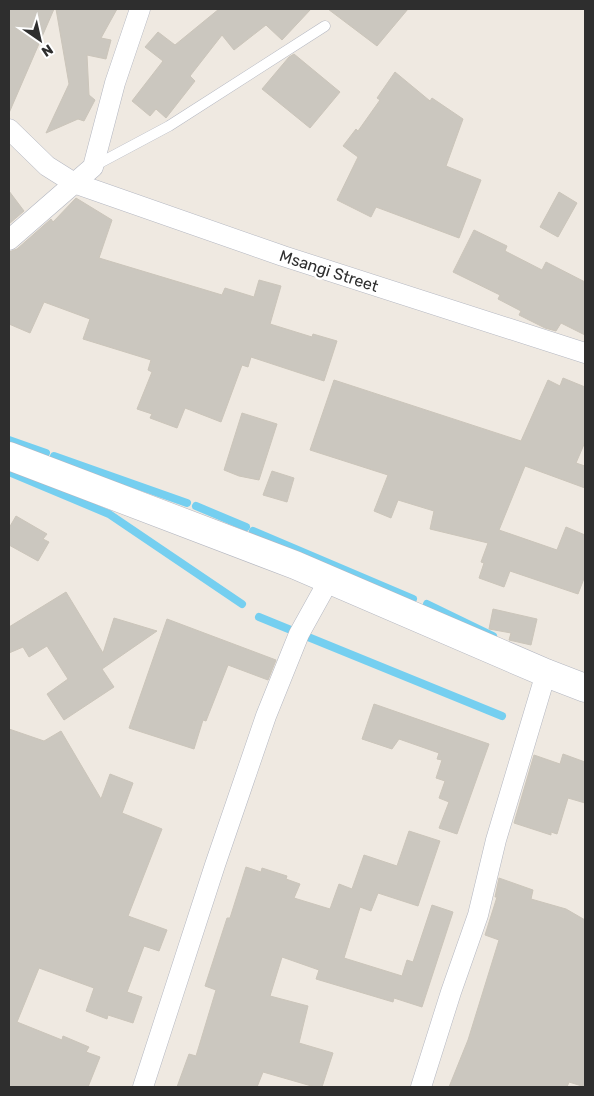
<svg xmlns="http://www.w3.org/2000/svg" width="594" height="1096" font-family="Rubik,sans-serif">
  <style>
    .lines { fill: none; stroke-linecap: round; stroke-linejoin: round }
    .stream { stroke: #75cff0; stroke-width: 8 }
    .building { fill: #cbc7bf; stroke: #cbc5ba }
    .service-casing { stroke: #b4b7c1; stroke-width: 11 }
    .minor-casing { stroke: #b4b7c1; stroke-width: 21 }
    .secondary-casing { stroke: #b4b7c1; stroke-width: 29 }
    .service { stroke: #fff; stroke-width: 10 }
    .minor { stroke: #fff; stroke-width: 20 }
    .secondary { stroke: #fff; stroke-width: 28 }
    .labels { text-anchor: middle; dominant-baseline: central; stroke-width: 4.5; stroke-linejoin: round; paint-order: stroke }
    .street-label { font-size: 16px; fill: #2e2e2e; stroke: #fff }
  </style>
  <rect width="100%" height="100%" fill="#efe9e1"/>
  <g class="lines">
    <!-- stream -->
    <g class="stream">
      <polyline points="9,440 46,453"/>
      <polyline points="54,456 187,503"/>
      <polyline points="9,472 109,514 242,604"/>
      <polyline points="196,506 246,527"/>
      <polyline points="253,531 413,599"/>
      <polyline points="427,604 493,636"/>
      <polyline points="259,617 502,716"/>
    </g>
  </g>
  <!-- building -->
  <g class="building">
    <polygon points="9,9 54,9 9,113"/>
    <polygon points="56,9 117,9 101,38 111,40 106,59 87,55 89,95 95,100 84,121 78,119 46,133 69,84"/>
    <polygon points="219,9 311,9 282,40 266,25 234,50 222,35 190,76 195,81 166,118 156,109 150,116 132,101 163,61 145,47 158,32 175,45"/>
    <polygon points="328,9 408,9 377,46"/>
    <polygon points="294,54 340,92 310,128 262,89 289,57"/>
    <polygon points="395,72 430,101 432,98 463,119 446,166 481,180 459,238 376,207 371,217 337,200 358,157 343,146 356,129 358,131 380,100 377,98"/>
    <polygon points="9,191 24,211 9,224"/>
    <polygon points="559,192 577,203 558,237 540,227"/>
    <polygon points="76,198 112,220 99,258 222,295 225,288 254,297 259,280 281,286 270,324 312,337 313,334 337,341 324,381 251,357 248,367 242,365 221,422 185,408 177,428 150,418 152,414 137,409 152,372 148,370 151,360 83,339 90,319 44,302 30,333 9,324 9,252 17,249 51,219 53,222"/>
    <polygon points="474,230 507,246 505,251 542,270 546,262 585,282 585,335 561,323 556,331 545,328 519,315 521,311 498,299 500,295 453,272"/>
    <polygon points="563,378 585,387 585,442 576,463 585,466 585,488 525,466 499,530 557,550 566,527 585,535 585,576 578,594 510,571 504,587 479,578 484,563 481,562 488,543 430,529 434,511 398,500 391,518 374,511 388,475 310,450 334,380 521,441 548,380 560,386"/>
    <polygon points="242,413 277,424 259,480 239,476 224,470"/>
    <polygon points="272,471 294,478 287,502 263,495"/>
    <polygon points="16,516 47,534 43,539 49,542 38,561 9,545 9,528"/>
    <polygon points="66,592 103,653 114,618 157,631 102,669 114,687 64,720 47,694 68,679 47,646 29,657 23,647 9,653 9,627"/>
    <polygon points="493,609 537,619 531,645 509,640 511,633 489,629"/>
    <polygon points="167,619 276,660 268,680 228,665 206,721 203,720 194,749 129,728"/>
    <polygon points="374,704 489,744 457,834 439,828 449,802 439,798 445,781 436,778 442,760 437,759 439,753 399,739 392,749 362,739"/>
    <polygon points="9,729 44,741 61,731 101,799 110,774 133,783 122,813 162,829 128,916 167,930 159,951 144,946 127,992 142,997 133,1023 108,1015 107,1019 86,1011 94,988 39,968 17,1022 62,1040 63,1036 89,1047 86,1052 100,1057 88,1087 9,1087"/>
    <polygon points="563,754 585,762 585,803 568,798 557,834 551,832 551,835 514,823 534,755 560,764"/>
    <polygon points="409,831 440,841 418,906 378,893 371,911 360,907 344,958 402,976 407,960 413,962 432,905 453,912 422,1007 394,998 393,1002 316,979 319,970 282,957 270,996 308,1006 299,1043 333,1053 322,1087 315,1087 263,1072 257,1087 177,1087 189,1054 196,1056 216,990 205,986 227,918 230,918 246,867 261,872 262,868 287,876 286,879 300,884 294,898 330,909 339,884 352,889 364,855 397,866"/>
    <polygon points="499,878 533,890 531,899 566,909 585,920 585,1087 569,1082 567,1087 449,1087 468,1040 499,940 485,935 497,897 495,897"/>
  </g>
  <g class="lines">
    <defs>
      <polyline id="service" points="94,166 169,126 325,26"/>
      <g id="minor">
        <polyline points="9,129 47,166 74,183 283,256 585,353"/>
        <polyline points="9,240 93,167 115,83 140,9"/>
        <polyline points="143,1087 215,865 266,716 299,634 329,580"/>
        <polyline points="421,1087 451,992 478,915 496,840 546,673"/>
      </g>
      <polyline id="secondary" points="9,456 295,565 546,673 585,688"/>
    </defs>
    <!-- service casing -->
    <use href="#service" class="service-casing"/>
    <!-- minor casing -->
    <use href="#minor" class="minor-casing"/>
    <!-- secondary casing -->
    <use href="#secondary" class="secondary-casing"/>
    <!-- service -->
    <use href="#service" class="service"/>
    <!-- minor -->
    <use href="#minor" class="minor"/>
    <!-- secondary -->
    <use href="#secondary" class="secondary"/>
  </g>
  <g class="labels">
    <!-- street labels -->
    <g class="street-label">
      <text transform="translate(329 271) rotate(18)">Msangi Street</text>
    </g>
  </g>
  <!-- border -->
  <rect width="594" height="1096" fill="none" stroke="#2e2e2e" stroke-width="20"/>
  <!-- north arrow -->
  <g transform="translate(40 40) rotate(146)" stroke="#ffffff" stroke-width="4" paint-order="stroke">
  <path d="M0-4L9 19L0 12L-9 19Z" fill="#2e2e2e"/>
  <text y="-8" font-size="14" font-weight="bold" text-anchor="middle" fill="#2e2e2e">N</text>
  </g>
</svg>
